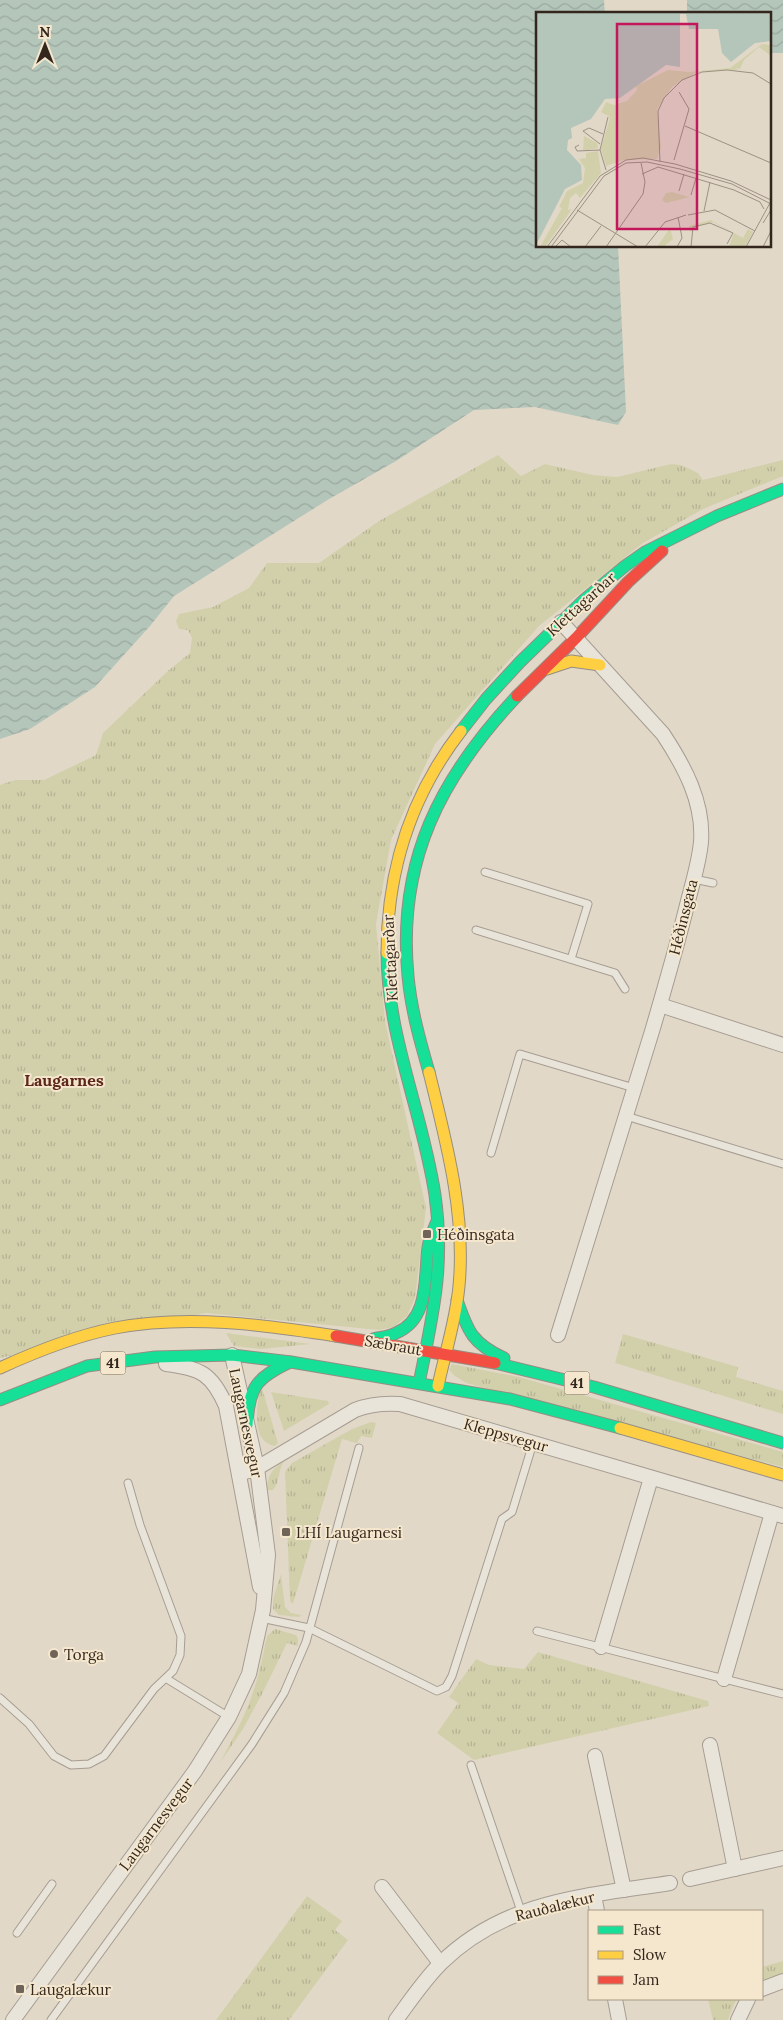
<svg xmlns="http://www.w3.org/2000/svg" width="783" height="2020" font-family="Lora,serif">
  <style>
    .grass { fill: url(#grass-tufts) }
    .water { fill: url(#water-waves) }
    .lines { fill: none; stroke-linecap: round; stroke-linejoin: round }
    .lane-casing { stroke: #a69d92; stroke-width: 9 }
    .street-casing { stroke: #a69d92; stroke-width: 16 }
    .fast-casing { stroke: #968d82; stroke-width: 13 }
    .slow-casing { stroke: #968d82; stroke-width: 13 }
    .jam-casing { stroke: #968d82; stroke-width: 13 }
    .lane { stroke: #e9e4da; stroke-width: 7 }
    .street { stroke: #e9e4da; stroke-width: 14 }
    .fast { stroke: #16e098; stroke-width: 11 }
    .slow { stroke: #ffcf43; stroke-width: 11 }
    .jam { stroke: #f24e42; stroke-width: 11 }
    .poi-dot { fill: #706458; stroke: #f4e7cd; stroke-width: 2 }
    .labels { text-anchor: middle; dominant-baseline: central; stroke-width: 4; stroke-linejoin: round; paint-order: stroke }
    .shield { fill: #f4e7cd; stroke: #6d6051; stroke-width: 1 }
    .shield-label { font-size: 14px; font-weight: bold; fill: #33261c }
    .street-label { font-size: 15px; fill: #33261c; stroke: #f4e7cd }
    .poi-label { font-size: 15px; fill: #33261c; stroke: #f4e7cd; text-anchor: start }
    .neighbourhood-label { font-size: 16px; font-weight: bold; fill: #5e271c; stroke: #f4e7cd }
    .inset-road { fill: none; stroke: #9c9183; stroke-width: 1 }
    .view { fill: #c2185b; fill-opacity: 0.15; stroke: #c2185b; stroke-width: 2.5 }
    .inset-edge { fill: none; stroke: #33261c; stroke-width: 2.5 }
  </style>
  <defs>
    <pattern id="grass-tufts" width="24" height="20" patternUnits="userSpaceOnUse" patternTransform="scale(1.25)"><rect width="24" height="20" fill="#d2d0ab"/><path d="M3 7l-1-3M5 7V3M7 7l1-3M15 17l-1-3M17 17v-4M19 17l1-3" fill="none" stroke="#b5b293"/></pattern>
    <pattern id="water-waves" width="16" height="10" patternUnits="userSpaceOnUse" patternTransform="scale(1.25)"><rect width="16" height="10" fill="#b4c5ba"/><path d="M0 5q4-4 8 0t8 0" fill="none" stroke="#9ba99f"/></pattern>
  </defs>
  <rect width="100%" height="100%" fill="#e2d8c8"/>
  <!-- grass -->
  <g class="grass">
    <polygon points="498,455 521,476 545,464 593,475 617,477 671,464 681,465 692,470 698,473 703,480 783,460 783,476 703,509 643,543 539,626 435,744 391,840 376,924 385,1021 426,1208 415,1298 407,1316 394,1327 379,1330 206,1313 0,1358 0,785 15,780 44,780 96,755 103,733 169,670 190,653 192,638 188,630 179,629 176,621 179,614 213,607 249,588 267,563 319,563 379,521"/>
    <polygon points="226,1333 311,1344 261,1349 234,1346"/>
    <polygon points="623,1334 738,1367 736,1377 783,1391 783,1414 615,1363"/>
    <polygon points="452,1364 519,1377 783,1452 783,1467 466,1383 455,1376 449,1370"/>
    <path d="M260,1386L263,1391L278,1443L275,1446C249,1441 258,1405 260,1386Z"/>
    <polygon points="271,1392 328,1401 329,1404 284,1431"/>
    <polygon points="371,1422 376,1423 372,1438 361,1436 357,1443 342,1439 293,1604 290,1601 285,1472 292,1463 352,1429"/>
    <path d="M284,1461C278,1470 280,1483 273,1490H267C267,1476 272,1469 284,1461Z"/>
    <polygon points="281,1574 285,1607 291,1613 301,1615 299,1617 279,1615 273,1609 273,1599"/>
    <path d="M275,1629L296,1635L298,1639V1646L287,1643L261,1696L243,1729L220,1763C232,1739 246,1715 254,1689C260,1672 263,1654 267,1636Z"/>
    <polygon points="538,1652 708,1701 709,1706 474,1760 437,1733 458,1703 449,1697 476,1659 489,1665 524,1669"/>
    <polygon points="307,1896 342,1921 335,1930 348,1940 289,2020 216,2020"/>
    <polygon points="783,1961 783,1975 762,1981 762,1967"/>
    <polygon points="708,1999 738,1999 734,2004 728,2020 713,2020"/>
  </g>
  <!-- water -->
  <g class="water">
    <polygon points="0,0 604,0 605,14 537,14 537,246 618,246 626,412 618,425 535,407 474,410 396,461 329,499 174,596 150,626 95,687 30,729 0,739"/>
    <polygon points="687,0 783,0 783,53 769,53 769,14 687,14"/>
  </g>
  <g class="lines">
    <defs>
      <g id="lane">
        <polyline points="485,872 588,904 571,959"/>
        <polyline points="694,879 713,883"/>
        <polyline points="476,930 615,973 625,989"/>
        <polyline points="626,1116 783,1164"/>
        <polyline points="491,1153 520,1054 634,1088"/>
        <polyline points="261,1618 309,1628 437,1691 446,1687 452,1676 502,1519 512,1512 533,1443"/>
        <polyline points="537,1631 783,1694"/>
        <polyline points="167,1679 229,1717"/>
        <polyline points="0,1698 29,1724 54,1756 71,1765 89,1764 104,1756 154,1689 173,1671 180,1655 181,1636 140,1525 128,1483"/>
        <polyline points="471,1765 521,1911"/>
        <polyline points="17,1933 52,1884"/>
        <polyline points="51,2020 252,1744 284,1693 306,1642 359,1448"/>
      </g>
      <g id="street">
        <polyline points="660,1005 783,1045"/>
        <path d="M558,1335C590,1233 621,1131 653,1028C665,987 677,946 687,905C692,885 699,863 701,842C704,802 684,766 663,734L561,622"/>
        <path d="M166,1364C201,1368 212,1374 226,1406L260,1587"/>
        <path d="M239,1474L257,1468L355,1410C370,1404 384,1403 400,1404L783,1516"/>
        <polyline points="601,1647 651,1478"/>
        <polyline points="724,1679 772,1513"/>
        <polyline points="710,1745 735,1869"/>
        <polyline points="595,1756 624,1890"/>
        <polyline points="690,1879 783,1858"/>
        <polyline points="382,1887 440,1963"/>
        <polyline points="594,1895 597,1911"/>
        <polyline points="762,1989 783,1981"/>
        <polyline points="615,1999 619,2020"/>
        <polyline points="13,2020 195,1771 229,1717 249,1674 263,1610 268,1555 257,1468 232,1355"/>
        <path d="M396,2020C410,2001 424,1980 441,1963C505,1900 586,1896 670,1883"/>
        <polyline points="738,2020 748,1999"/>
      </g>
      <g id="fast">
        <polyline points="461,731 486,699 520,662 585,599 625,566 645,552 717,516 783,489"/>
        <path d="M387,953C387,1036 423,1114 435,1195C445,1265 433,1315 419,1383"/>
        <path d="M429,1072C420,1041 411,1009 408,976C397,861 440,778 517,696"/>
        <path d="M457,1300C468,1332 473,1344 504,1358"/>
        <path d="M373,1339C381,1337 389,1337 396,1333C430,1319 424,1277 428,1247C429,1238 434,1229 437,1221"/>
        <polyline points="495,1363 594,1387 783,1443"/>
        <polyline points="0,1400 87,1366 155,1357 232,1355 291,1362 510,1399 620,1428"/>
        <path d="M247,1425C249,1387 256,1378 290,1362"/>
      </g>
      <g id="slow">
        <polyline points="547,669 571,661 600,665"/>
        <path d="M387,953C387,871 410,797 461,731"/>
        <path d="M429,1072C446,1141 466,1214 459,1286C456,1320 445,1353 438,1386"/>
        <path d="M0,1368C37,1351 75,1336 115,1328C188,1314 264,1325 336,1336"/>
        <polyline points="620,1428 783,1475"/>
      </g>
      <g id="jam">
        <polyline points="517,696 576,638 628,582 662,551"/>
        <polyline points="336,1336 495,1363"/>
      </g>
    </defs>
    <!-- lane casing -->
    <use href="#lane" class="lane-casing"/>
    <!-- street casing -->
    <use href="#street" class="street-casing"/>
    <!-- fast casing -->
    <use href="#fast" class="fast-casing"/>
    <!-- slow casing -->
    <use href="#slow" class="slow-casing"/>
    <!-- jam casing -->
    <use href="#jam" class="jam-casing"/>
    <!-- lane -->
    <use href="#lane" class="lane"/>
    <!-- street -->
    <use href="#street" class="street"/>
    <!-- fast -->
    <use href="#fast" class="fast"/>
    <!-- slow -->
    <use href="#slow" class="slow"/>
    <!-- jam -->
    <use href="#jam" class="jam"/>
  </g>
  <!-- markers -->
  <g class="poi-dot">
    <rect x="422" y="1229" width="10" height="10" rx="2.5"/>
    <rect x="281" y="1527" width="10" height="10" rx="2.5"/>
    <circle cx="54" cy="1654" r="5"/>
    <rect x="15" y="1984" width="10" height="10" rx="2.5"/>
  </g>
  <g class="labels">
    <!-- shield labels -->
    <g class="shield">
      <rect x="100.5" y="1351.5" width="25" height="23" rx="4"/>
      <rect x="564.5" y="1371.5" width="25" height="23" rx="4"/>
    </g>
    <g class="shield-label">
      <text x="113" y="1363">41</text>
      <text x="577" y="1383">41</text>
    </g>
    <!-- street labels -->
    <g class="street-label">
      <text transform="translate(581 604) rotate(-42)">Klettagarðar</text>
      <text transform="translate(683 917) rotate(-76)">Héðinsgata</text>
      <text transform="translate(390 958) rotate(-93)">Klettagarðar</text>
      <text transform="translate(393 1345) rotate(10)">Sæbraut</text>
      <text transform="translate(246 1423) rotate(78)">Laugarnesvegur</text>
      <text transform="translate(506 1435) rotate(16)">Kleppsvegur</text>
      <text transform="translate(156 1824) rotate(-53)">Laugarnesvegur</text>
      <text transform="translate(555 1906) rotate(-14)">Rauðalækur</text>
    </g>
    <!-- poi labels -->
    <g class="poi-label">
      <text x="437" y="1234">Héðinsgata</text>
      <text x="296" y="1532">LHÍ Laugarnesi</text>
      <text x="64" y="1654">Torga</text>
      <text x="30" y="1989">Laugalækur</text>
    </g>
    <!-- neighbourhood labels -->
    <g class="neighbourhood-label">
      <text x="64" y="1080">Laugarnes</text>
    </g>
  </g>
  <!-- overview -->
  <g transform="translate(536 12)">
    <rect width="235" height="235" fill="#e2d8c8"/>
    <path d="M226,32L235,33V44L223,35L208,48L204,57L199,56L202,58L161,60L136,75L121,97L125,135L121,147L88,148L70,154L65,137L74,105L65,100L70,90L78,93L91,89L101,78L100,74L132,58L153,60L194,56ZM48,124L61,131L62,136L47,139ZM62,139L65,161L44,186L40,181L34,186L32,198L36,197L9,235H4L26,196L23,195L31,179L47,171L49,156L43,147L50,146V141ZM136,180L153,185H154L130,191L126,188L130,181ZM175,208L207,226L212,217L217,220L209,235H193L198,221L177,210L156,216L155,221L153,214ZM134,216L137,227L127,235H121Z" fill="#d2d0ab"/>
    <path d="M0,0H235V29L219,31L195,50L186,41L182,17H153L150,2H144V55L130,53L84,86L69,87L55,107L35,116L36,126L32,128L31,138L45,153L46,168L29,177L0,233Z" fill="#b4c5ba"/>
    <path class="inset-road" d="M149,114L235,151M64,132L47,119L53,116L67,122M43,133L39,135L41,139L64,138M138,148L153,97L143,80M124,150L122,99L128,86L146,68L166,60L191,58L217,61L235,72M70,158L64,138L72,105M106,162L122,155L198,178L224,190L228,197M143,179L148,162M155,183L160,166M41,198L102,235M168,199L174,170M152,203L179,198L219,219M227,211L235,198M11,235L64,164L90,148L107,146L139,152L195,169L235,188M15,235L68,164L90,151L111,150L144,157L196,172L235,192M19,235L26,228L35,235M49,235L65,214M70,235L107,182L109,170L105,151M109,235L129,210L150,203M141,235L146,226L142,205M155,235L157,215L174,211L197,221L191,232M210,235L234,191M227,235L235,219"/>
    <path class="view" d="M81,12H161V217H81Z"/>
    <rect width="235" height="235" class="inset-edge"/>
  </g>
  <!-- legend -->
  <rect x="588" y="1910" width="175" height="90" fill="#f4e7cd" stroke="#a79a86"/>
  <rect x="598" y="1926" width="25" height="8" fill="#16e098" stroke="#a79a86"/>
  <text x="633" y="1935" font-size="15" fill="#33261c">Fast</text>
  <rect x="598" y="1951" width="25" height="8" fill="#ffcf43" stroke="#a79a86"/>
  <text x="633" y="1960" font-size="15" fill="#33261c">Slow</text>
  <rect x="598" y="1976" width="25" height="8" fill="#f24e42" stroke="#a79a86"/>
  <text x="633" y="1985" font-size="15" fill="#33261c">Jam</text>
  <!-- north arrow -->
  <g transform="translate(45 45)" stroke="#f4e7cd" stroke-width="4" paint-order="stroke">
  <path d="M0-4L9 19L0 12L-9 19Z" fill="#33261c"/>
  <text y="-8" font-size="14" font-weight="bold" text-anchor="middle" fill="#33261c">N</text>
  </g>
</svg>
